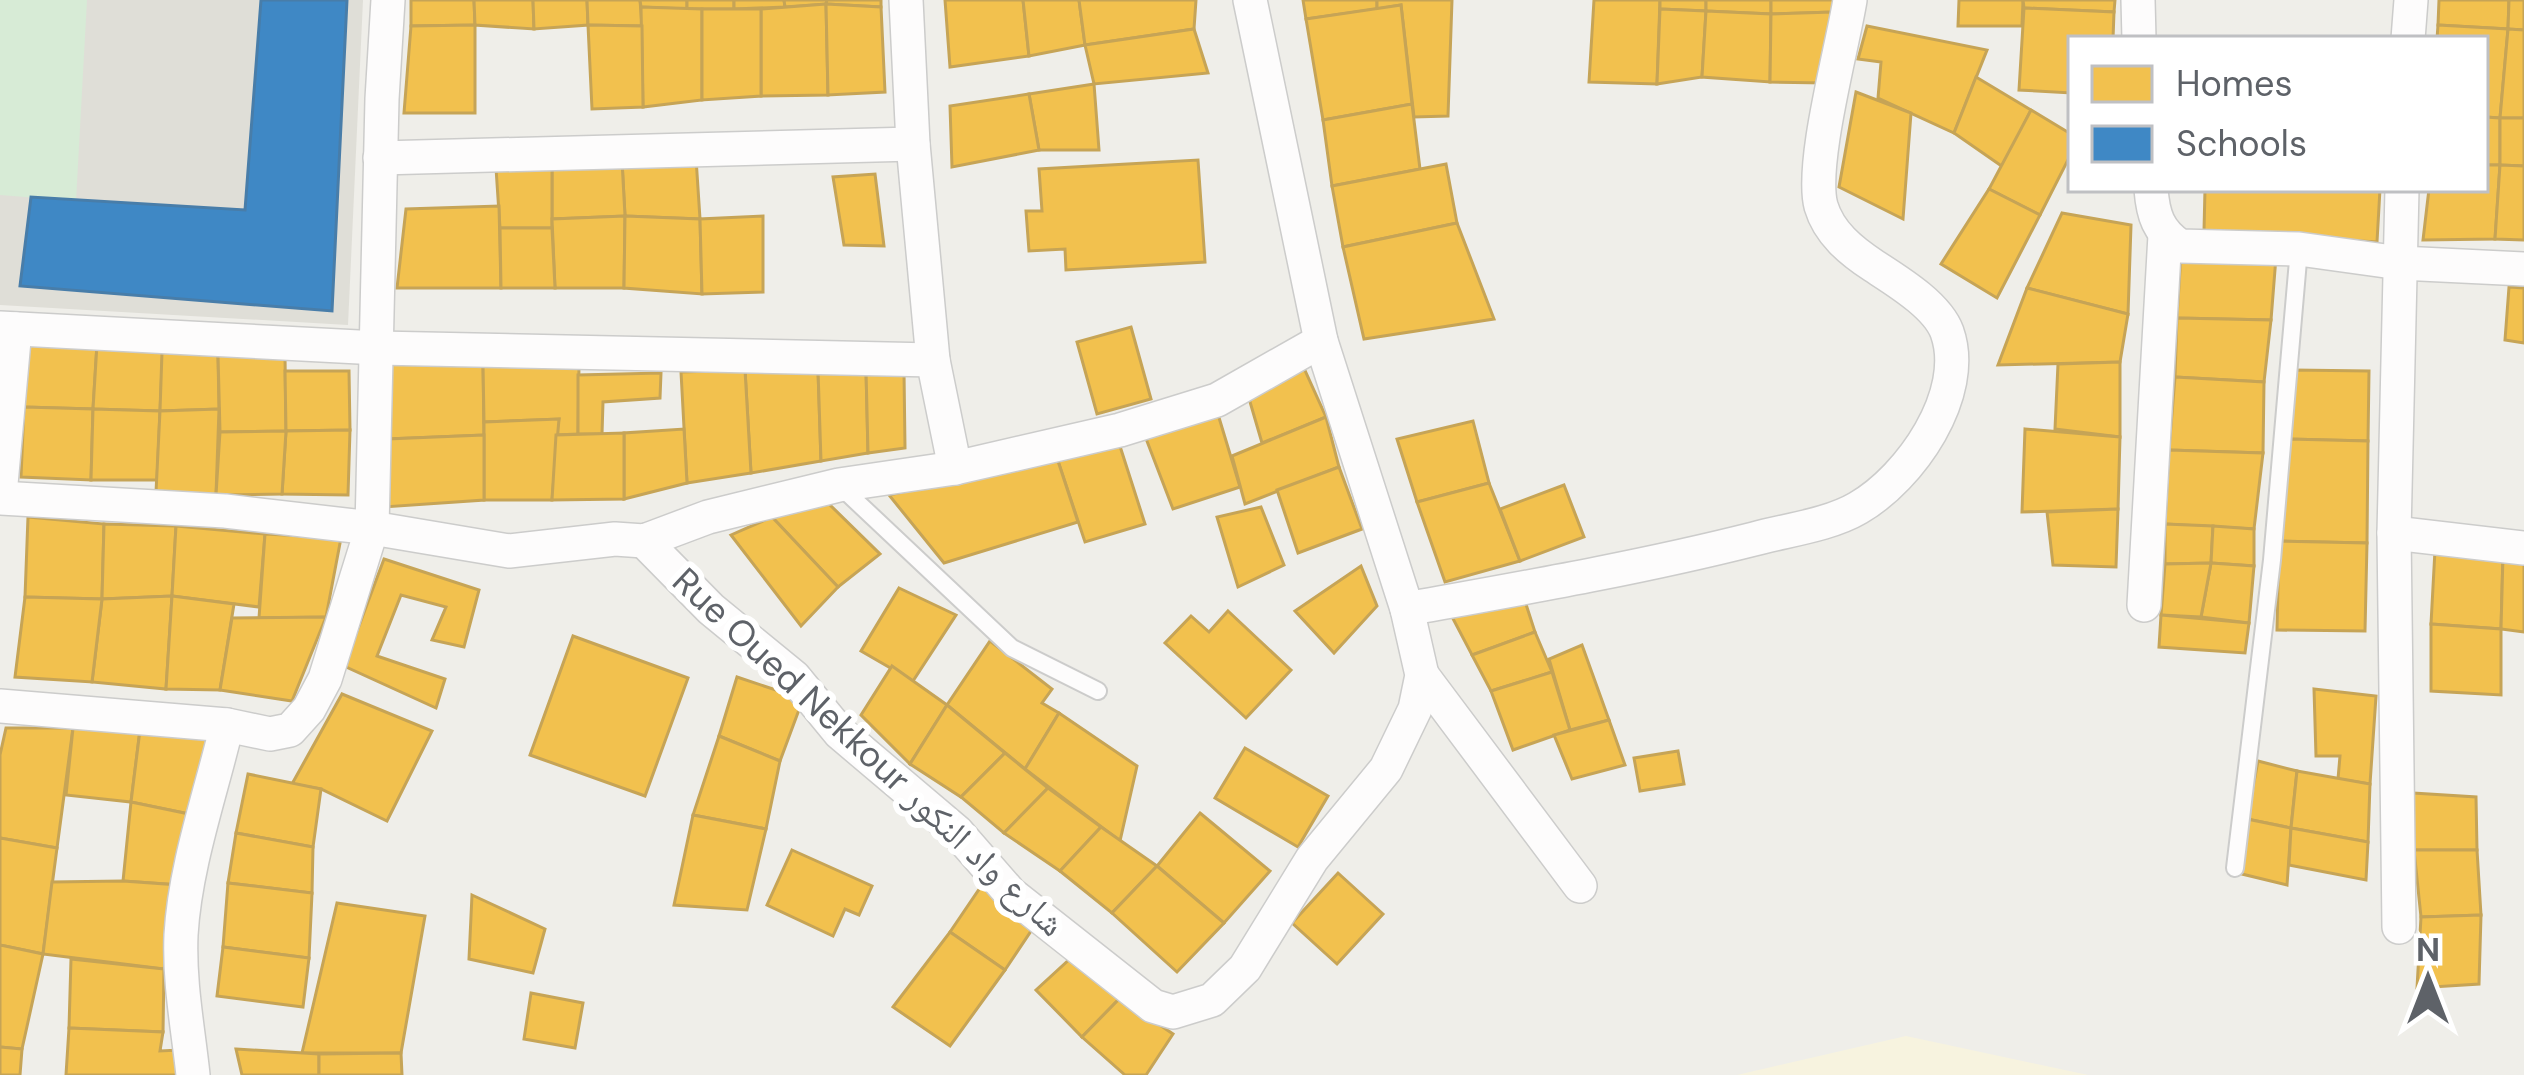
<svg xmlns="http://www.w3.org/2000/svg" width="2524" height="1075" font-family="'DM Sans','Noto Naskh Arabic',sans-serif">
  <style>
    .education { fill: #dfded7 }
    .green { fill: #d7ebd6 }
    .sand { fill: #f7f3df }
    .homes { fill: #f2c14e; stroke: #c6a456; stroke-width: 3 }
    .schools { fill: #3f88c5; stroke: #487da9; stroke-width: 3 }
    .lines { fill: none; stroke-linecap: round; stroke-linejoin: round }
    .lane-casing { stroke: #cccccb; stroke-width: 20 }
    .street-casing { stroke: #cccccb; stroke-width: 36 }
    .lane { stroke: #fdfcfc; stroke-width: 16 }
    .street { stroke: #fdfcfc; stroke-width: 33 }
    .labels { text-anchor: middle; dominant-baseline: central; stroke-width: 12; stroke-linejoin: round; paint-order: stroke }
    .street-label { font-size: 36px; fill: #5e6268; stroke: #fff }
  </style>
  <rect width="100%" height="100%" fill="#efeee9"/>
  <!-- education -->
  <polygon class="education" points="0,0 363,0 348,325 0,305"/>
  <!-- green -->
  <polygon class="green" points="0,0 87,0 76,201 0,195"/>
  <!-- sand -->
  <polygon class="sand" points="1906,1036 2088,1075 1737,1075"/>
  <!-- homes -->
  <g class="homes">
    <polygon points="411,0 474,0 475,25 411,26"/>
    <polygon points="474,0 533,0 534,29 475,25"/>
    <polygon points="533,0 587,0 588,25 534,29"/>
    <polygon points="587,0 640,0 642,26 588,25"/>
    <polygon points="640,0 687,0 687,9 641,7"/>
    <rect x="687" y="0" width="47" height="9"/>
    <polygon points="734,0 784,0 785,7 734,9"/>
    <polygon points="784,0 827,0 826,4 785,7"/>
    <polygon points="827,0 881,0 881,7 826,4"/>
    <polygon points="945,0 1023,0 1029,56 950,67"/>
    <polygon points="1023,0 1079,0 1085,45 1029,56"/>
    <polygon points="1079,0 1196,0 1194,29 1085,45"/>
    <polygon points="1303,0 1377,0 1377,9 1306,19"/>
    <polygon points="1377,0 1452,0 1448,116 1414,117 1401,5 1377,9"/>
    <polygon points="1594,0 1660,0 1657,84 1589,82"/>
    <polygon points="1660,0 1706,0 1706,11 1660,9"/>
    <polygon points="1706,0 1771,0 1771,14 1706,11"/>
    <polygon points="1771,0 1834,0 1833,12 1771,14"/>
    <polygon points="1959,0 2023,0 2022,26 1958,26"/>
    <polygon points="2023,0 2115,0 2114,12 2024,8"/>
    <polygon points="2439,0 2509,0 2508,29 2438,25"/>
    <polygon points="2509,0 2524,0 2524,30 2508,29"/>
    <polygon points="826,4 828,95 761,96 761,9"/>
    <polygon points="826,4 881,7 885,92 828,95"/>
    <polygon points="1401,5 1412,104 1323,120 1306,19"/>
    <polygon points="641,7 702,9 702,100 643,107"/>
    <polygon points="2024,8 2114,12 2113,39 2071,39 2071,93 2019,90"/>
    <polygon points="702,9 761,9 761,96 702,100"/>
    <polygon points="1660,9 1706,11 1702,77 1657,84"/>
    <polygon points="1706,11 1771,14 1770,82 1702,77"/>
    <polygon points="1833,12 1825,83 1770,82 1771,14"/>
    <polygon points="475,25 475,113 404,113 411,26"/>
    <polygon points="588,25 642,26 643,107 592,109"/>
    <polygon points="2438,25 2508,29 2500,118 2485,117 2485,39 2437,39"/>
    <polygon points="1867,26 1987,50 1954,133 1878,98 1881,62 1858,59"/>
    <polygon points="1194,29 1208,73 1094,84 1085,45"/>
    <polygon points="2508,29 2524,30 2524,118 2500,118"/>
    <polygon points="1976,77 2031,110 2003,167 1954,133"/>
    <polygon points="1094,84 1099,150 1039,150 1029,94"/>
    <polygon points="1856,92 1911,113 1903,219 1839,187"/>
    <polygon points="1029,94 1039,150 952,167 950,106"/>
    <polygon points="1412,104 1420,169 1332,186 1323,120"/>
    <polygon points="2031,110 2071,134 2071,154 2040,215 1989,189"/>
    <polygon points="2485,117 2500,118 2500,165 2485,165"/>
    <polygon points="2500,118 2524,118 2524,166 2500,165"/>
    <polygon points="696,158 700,219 625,216 622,161"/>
    <polygon points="1198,160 1205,262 1066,270 1065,249 1029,251 1026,211 1042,211 1039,169"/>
    <polygon points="622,161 625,216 552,219 552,166"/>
    <polygon points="1446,164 1457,223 1343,247 1332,186"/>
    <polygon points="2485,165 2500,165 2495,239 2423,240 2429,189 2485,189"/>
    <polygon points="2500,165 2524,166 2524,240 2495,239"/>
    <polygon points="552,166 552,228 500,228 496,168"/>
    <polygon points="875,174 884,246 844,245 833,177"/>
    <polygon points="1989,189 2040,215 1997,298 1941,264"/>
    <polygon points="2205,189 2380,189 2377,242 2204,231"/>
    <polygon points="499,206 501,288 397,288 406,209"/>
    <polygon points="2062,213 2131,225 2128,314 2027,288"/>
    <polygon points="625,216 624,288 555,288 552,219"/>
    <polygon points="625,216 700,219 702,294 624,288"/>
    <polygon points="763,216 763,292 702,294 700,219"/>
    <polygon points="1457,223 1494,319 1364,339 1343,247"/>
    <polygon points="500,228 552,228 555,288 501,288"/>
    <polygon points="2181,254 2276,257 2271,320 2177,318"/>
    <polygon points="2509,287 2524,288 2524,343 2505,340"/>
    <polygon points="2027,288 2128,314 2120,362 1998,365"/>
    <polygon points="2177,318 2271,320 2264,382 2175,377"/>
    <polygon points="1131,327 1151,399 1097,414 1077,342"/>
    <polygon points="28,341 97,344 93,409 24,407"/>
    <polygon points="97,344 163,345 160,411 93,409"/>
    <polygon points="162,352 218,355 219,409 160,411"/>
    <polygon points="218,355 285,356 286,431 220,432"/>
    <polygon points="387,362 483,364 484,435 387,439"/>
    <polygon points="2120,362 2120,437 2055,429 2058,364"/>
    <polygon points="483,364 579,365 578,434 556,435 559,419 484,422"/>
    <polygon points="1303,366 1326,417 1262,443 1248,395"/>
    <polygon points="745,370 818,370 821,461 751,473"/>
    <polygon points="745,370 751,473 687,483 681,372"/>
    <polygon points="818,370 866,370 868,453 821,461"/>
    <polygon points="866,370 904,372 905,448 868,453"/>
    <polygon points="2293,370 2369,371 2368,441 2288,439"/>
    <polygon points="285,371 349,371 350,430 286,431"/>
    <polygon points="661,373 660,398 603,402 602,434 578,434 578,375"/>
    <polygon points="2175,377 2264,382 2263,453 2169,450"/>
    <polygon points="24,407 93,409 91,480 21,477"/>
    <polygon points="93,409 160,411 157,480 91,480"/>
    <polygon points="219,409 216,495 156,492 160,411"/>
    <polygon points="1217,411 1240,487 1173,509 1145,436"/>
    <polygon points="1326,417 1339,467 1245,504 1232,456"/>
    <polygon points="559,419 552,500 484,500 484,422"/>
    <polygon points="1473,421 1489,483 1417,502 1397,439"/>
    <polygon points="684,429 687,483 624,499 624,433"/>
    <polygon points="2025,429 2120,437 2118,509 2022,512"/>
    <polygon points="350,430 348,495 282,494 286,431"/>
    <polygon points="286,431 282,494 216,495 220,432"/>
    <polygon points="624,433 624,499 552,500 556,435"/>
    <polygon points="484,435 484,500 384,507 387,439"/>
    <polygon points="2288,439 2368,441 2367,543 2279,541"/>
    <polygon points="1118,440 1145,524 1085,542 1057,458"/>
    <polygon points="2169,450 2263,453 2254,529 2165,524"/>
    <polygon points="1057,458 1078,522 944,563 889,495"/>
    <polygon points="1339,467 1362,529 1298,553 1277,490"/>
    <polygon points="1489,483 1520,561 1445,582 1417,502"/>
    <polygon points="1564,485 1584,537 1520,561 1500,509"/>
    <polygon points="829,504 880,554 838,587 772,517"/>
    <polygon points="1261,507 1284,565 1238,587 1217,517"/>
    <polygon points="2118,509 2116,567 2053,565 2047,512"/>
    <polygon points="28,517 104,524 102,599 25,597"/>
    <polygon points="772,517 838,587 801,626 731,535"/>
    <polygon points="104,524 176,526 172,596 102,599"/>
    <polygon points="2165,524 2213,526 2211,563 2165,564"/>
    <polygon points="176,526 265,534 259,607 172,596"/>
    <polygon points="2213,526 2254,529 2254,566 2211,563"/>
    <polygon points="265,534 341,538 326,617 259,618"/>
    <polygon points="2279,541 2367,543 2365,631 2277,630"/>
    <polygon points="2435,550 2503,555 2501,629 2431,624"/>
    <polygon points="2503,555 2524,558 2524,632 2501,629"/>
    <polygon points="384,559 479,590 464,647 432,640 446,607 401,595 377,656 445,679 436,708 344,666"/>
    <polygon points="2211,563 2254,566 2249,623 2201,617"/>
    <polygon points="2211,563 2201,617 2161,615 2165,564"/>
    <polygon points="1361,566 1377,606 1334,653 1295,611"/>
    <polygon points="899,588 956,615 913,681 861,651"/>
    <polygon points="1523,595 1535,632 1472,655 1449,611"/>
    <polygon points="172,596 166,689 92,682 102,599"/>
    <polygon points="172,596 234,604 220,690 166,689"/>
    <polygon points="25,597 102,599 92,682 15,677"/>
    <polygon points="1228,611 1291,670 1246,718 1165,643 1191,616 1209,632"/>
    <polygon points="2161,615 2249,623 2245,653 2159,647"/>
    <polygon points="326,617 292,701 220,690 232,618"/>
    <polygon points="2431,624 2501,629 2501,695 2431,691"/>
    <polygon points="1535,632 1552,672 1491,691 1472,655"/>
    <polygon points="573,636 688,678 645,796 530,755"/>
    <polygon points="990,641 1052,689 1042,703 1059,713 1025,769 947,705"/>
    <polygon points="1582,645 1609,720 1570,730 1549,659"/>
    <polygon points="892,666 947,705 910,764 861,715"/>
    <polygon points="1552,672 1570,730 1513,750 1491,691"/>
    <polygon points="737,677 803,699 780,761 719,736"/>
    <polygon points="2314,689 2376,696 2370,784 2338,779 2340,756 2316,756"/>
    <polygon points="342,694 432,731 387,821 321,789 292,784"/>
    <polygon points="947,705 1005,753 961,797 910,764"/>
    <polygon points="1059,713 1137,766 1120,841 1025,769"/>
    <polygon points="1609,720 1625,765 1572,779 1554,735"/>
    <polygon points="6,728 73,728 57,848 0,838 0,755"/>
    <polygon points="73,728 140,730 131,802 66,795"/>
    <polygon points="140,730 209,733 189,814 131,802"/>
    <polygon points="719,736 780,761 766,829 693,815"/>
    <polygon points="1245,748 1328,796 1298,847 1215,798"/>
    <polygon points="1678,751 1684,784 1640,791 1634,758"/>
    <polygon points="1005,753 1048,788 1004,833 961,797"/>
    <polygon points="2258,761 2297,771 2291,828 2247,819"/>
    <polygon points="2297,771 2370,784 2368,842 2291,828"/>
    <polygon points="248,774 321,789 313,847 236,833"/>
    <polygon points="1048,788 1101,827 1060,871 1004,833"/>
    <polygon points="2413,793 2476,797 2477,850 2414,850"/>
    <polygon points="131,802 189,814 179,885 123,881"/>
    <polygon points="1200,813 1270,871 1224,923 1157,866"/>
    <polygon points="693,815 766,829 747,910 674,905"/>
    <polygon points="2247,819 2291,828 2287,885 2242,874"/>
    <polygon points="1101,827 1157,866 1112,913 1060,871"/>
    <polygon points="2291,828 2368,842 2366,880 2289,865"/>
    <polygon points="236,833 313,847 312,893 228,883"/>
    <polygon points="0,838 57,848 43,954 0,945"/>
    <polygon points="792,850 872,886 859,915 845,909 833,936 767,905"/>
    <polygon points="2414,850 2477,850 2481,915 2421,917"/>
    <polygon points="1157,866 1224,923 1177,972 1112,913"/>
    <polygon points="1338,873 1383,914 1337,964 1292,923"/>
    <polygon points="123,881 179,885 164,969 43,954 52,882"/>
    <polygon points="228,883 312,893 309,958 223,947"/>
    <polygon points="982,885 1035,925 1005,970 950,932"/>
    <polygon points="472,895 545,929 533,973 469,959"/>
    <polygon points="337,903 425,916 401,1053 302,1053"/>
    <polygon points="2481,915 2479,984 2417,988 2421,917"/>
    <polygon points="950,932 1005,970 950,1046 893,1007"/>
    <polygon points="0,945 43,954 22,1049 0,1047"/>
    <polygon points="223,947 309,958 303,1007 217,996"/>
    <polygon points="1072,957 1120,998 1082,1037 1036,990"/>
    <polygon points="71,959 164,969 163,1032 69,1028"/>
    <polygon points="531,993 583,1003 575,1048 524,1039"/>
    <polygon points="1120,998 1173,1034 1146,1075 1125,1075 1082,1037"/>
    <polygon points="69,1028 163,1032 160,1051 179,1050 180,1075 66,1075"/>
    <polygon points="0,1047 22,1049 20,1075 0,1075"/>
    <polygon points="236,1049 319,1054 319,1075 242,1075"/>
    <polygon points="401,1053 402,1075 319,1075 319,1054"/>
  </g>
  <!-- schools -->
  <polygon class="schools" points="261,0 347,0 332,311 20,286 31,197 245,210"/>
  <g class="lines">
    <defs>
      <g id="lane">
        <polyline points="840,486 1012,648 1098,691"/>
        <polyline points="2235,868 2272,560 2299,249"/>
      </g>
      <g id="street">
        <polyline points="906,0 913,144 933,360"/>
        <polyline points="2138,0 2139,39"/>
        <polyline points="2408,39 2411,0"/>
        <polyline points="380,158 913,144"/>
        <path d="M2151,189C2153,215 2158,231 2180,246L2299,249L2400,263L2524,269"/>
        <polyline points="0,328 378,348 933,360 955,468"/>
        <polyline points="0,495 15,329"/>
        <polyline points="0,498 225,511 372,528 509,551 615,539 644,541 708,517 839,485 955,468 1120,430 1217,400 1321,341"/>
        <polyline points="2394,533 2524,548"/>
        <polyline points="644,541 711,609 794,677 840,733 957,832 1011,894 1153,1006 1173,1012 1212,1000 1245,968 1312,859 1386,769 1415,709 1422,675 1407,609 1321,341 1250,0"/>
        <polyline points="2144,605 2165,235"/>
        <path d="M1407,609C1523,588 1639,568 1754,539C1787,530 1829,525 1858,508C1910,478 1969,394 1947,332C1937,305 1897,281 1874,266C1851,251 1829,233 1821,206C1810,165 1842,49 1850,0"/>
        <polyline points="1422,675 1580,886"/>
        <polyline points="0,706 227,725 270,734 290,730 309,709 325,679 372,528 382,99 388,0"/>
        <polyline points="2399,927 2394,533 2402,189"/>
        <path d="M193,1075C188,1028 179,983 181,935C185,865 211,793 227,725"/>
      </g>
    </defs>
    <!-- lane casing -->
    <use href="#lane" class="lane-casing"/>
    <!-- street casing -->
    <use href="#street" class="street-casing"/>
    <!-- lane -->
    <use href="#lane" class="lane"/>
    <!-- street -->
    <use href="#street" class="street"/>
  </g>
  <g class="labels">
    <!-- street labels -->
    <g class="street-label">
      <text transform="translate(869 752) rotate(43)">Rue Oued Nekkour شارع واد النکور</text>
    </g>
  </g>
  <!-- legend -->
  <rect x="2068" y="36" width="420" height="156" fill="#ffffff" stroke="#bfc0c3" stroke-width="3"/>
  <rect x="2092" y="66" width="60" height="36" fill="#f2c14e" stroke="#bfc0c3" stroke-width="3"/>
  <text x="2176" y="96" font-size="36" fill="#5e6268">Homes</text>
  <rect x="2092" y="126" width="60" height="36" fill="#3f88c5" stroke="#bfc0c3" stroke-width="3"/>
  <text x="2176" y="156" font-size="36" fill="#5e6268">Schools</text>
  <!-- north arrow -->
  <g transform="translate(2428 979)" stroke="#ffffff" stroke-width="9" paint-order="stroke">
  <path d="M0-9L21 45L0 30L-21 45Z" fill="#5e6268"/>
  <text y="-18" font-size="33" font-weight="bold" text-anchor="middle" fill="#5e6268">N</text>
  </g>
</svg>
